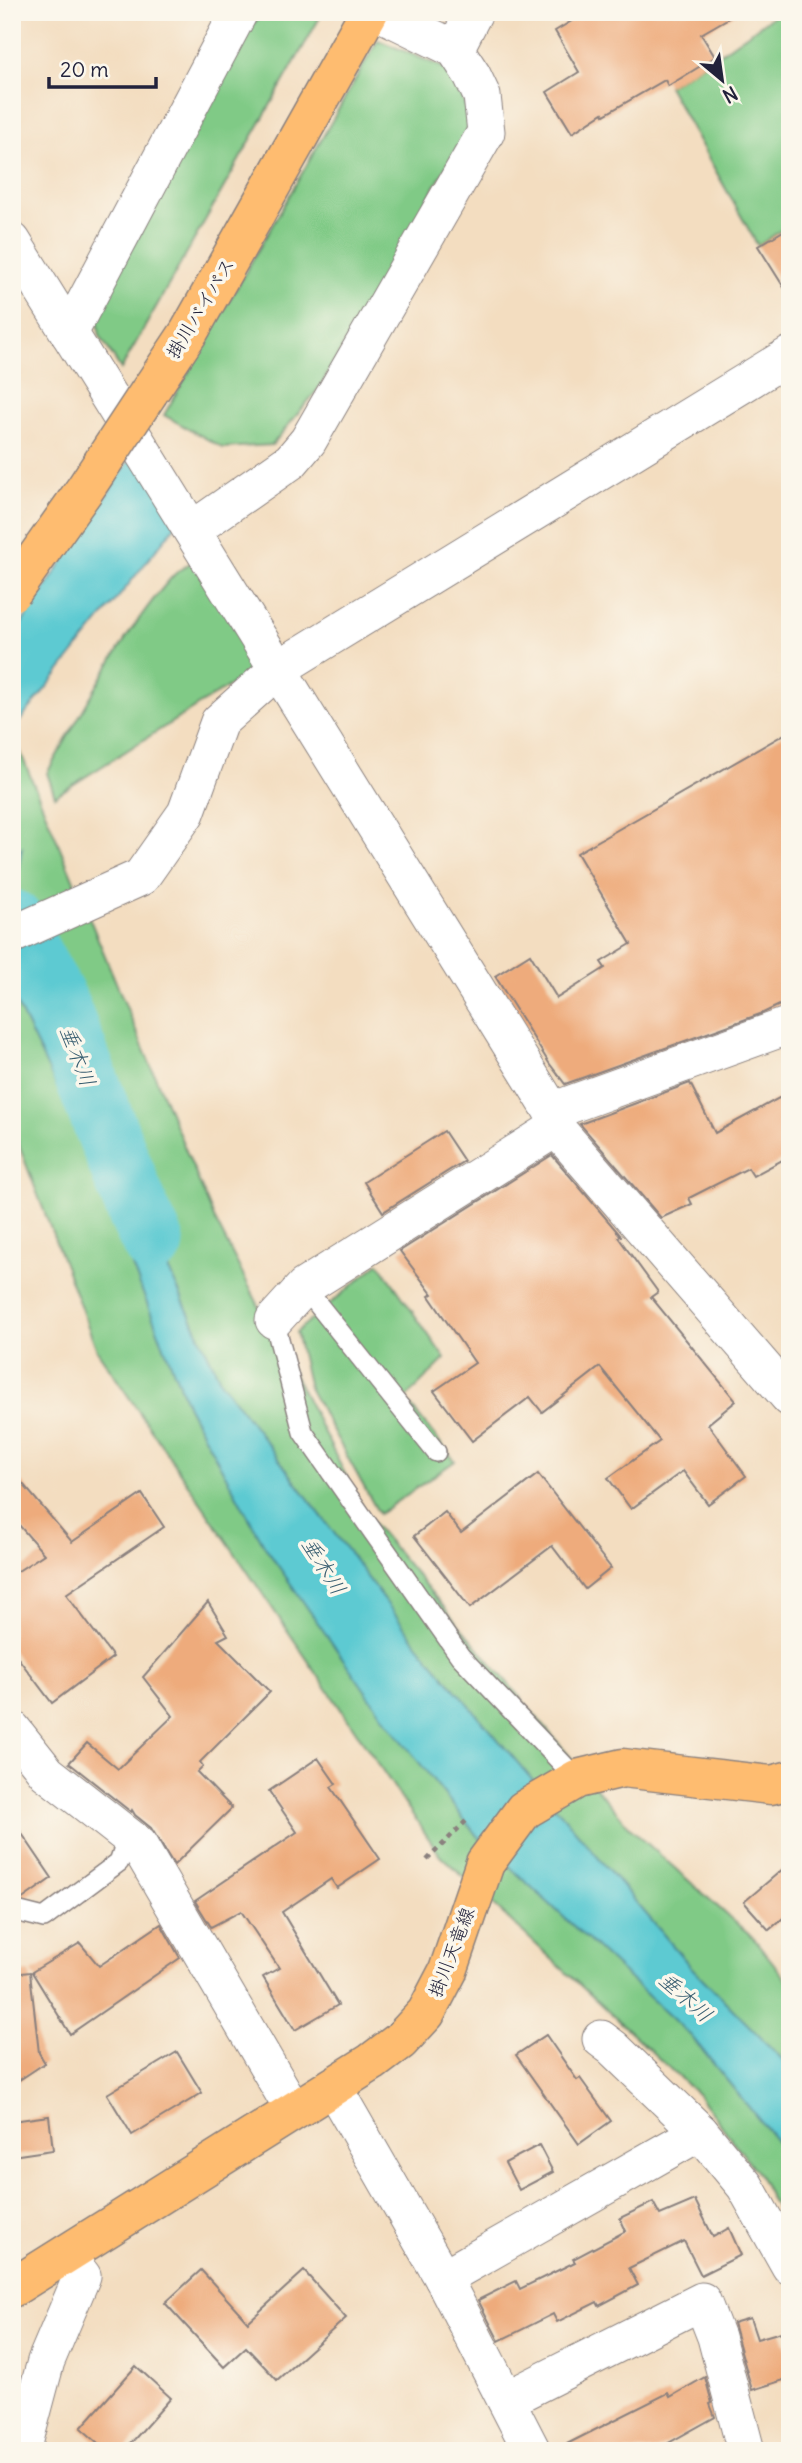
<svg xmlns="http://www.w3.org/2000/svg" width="802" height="2463" font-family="Delius,'Klee One',sans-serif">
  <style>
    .green { fill: #80ca86; stroke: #517660; stroke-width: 2 }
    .water { fill: #5dcad2; stroke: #407686; stroke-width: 2 }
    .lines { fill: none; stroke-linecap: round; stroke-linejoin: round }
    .river { stroke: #5dcad2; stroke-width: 63 }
    .building { fill: #eeab7b }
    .service-casing { stroke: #8a807e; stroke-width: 22 }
    .minor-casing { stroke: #8a807e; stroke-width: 39 }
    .primary-casing { stroke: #8a807e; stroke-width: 41 }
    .trunk-casing { stroke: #8a807e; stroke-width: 41 }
    .path { stroke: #8a807e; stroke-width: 4.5; stroke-dasharray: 5 5; stroke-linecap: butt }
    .service { stroke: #fff; stroke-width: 19 }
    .minor { stroke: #fff; stroke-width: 37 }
    .primary { stroke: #febc70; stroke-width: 38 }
    .trunk { stroke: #febc70; stroke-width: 38 }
    .trunk-bridge-casing { stroke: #8a807e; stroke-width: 41; stroke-linecap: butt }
    .trunk-bridge { stroke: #febc70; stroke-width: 38 }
    .labels { text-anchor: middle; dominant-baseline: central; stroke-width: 7; stroke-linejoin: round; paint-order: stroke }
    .street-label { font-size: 19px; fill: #22223b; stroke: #fbf7ec }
    .water-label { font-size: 21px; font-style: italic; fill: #375d70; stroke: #fbf7ec }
  </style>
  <rect width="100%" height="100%" fill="#fbf7ec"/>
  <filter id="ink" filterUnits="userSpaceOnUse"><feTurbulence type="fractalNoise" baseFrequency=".0143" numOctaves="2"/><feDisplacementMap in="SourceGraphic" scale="14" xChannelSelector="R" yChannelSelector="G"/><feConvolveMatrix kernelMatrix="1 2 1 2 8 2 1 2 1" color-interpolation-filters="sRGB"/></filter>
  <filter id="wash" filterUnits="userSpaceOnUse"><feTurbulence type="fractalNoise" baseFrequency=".00686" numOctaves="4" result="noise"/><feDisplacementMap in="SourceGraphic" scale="28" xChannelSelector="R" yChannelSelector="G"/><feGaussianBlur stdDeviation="1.57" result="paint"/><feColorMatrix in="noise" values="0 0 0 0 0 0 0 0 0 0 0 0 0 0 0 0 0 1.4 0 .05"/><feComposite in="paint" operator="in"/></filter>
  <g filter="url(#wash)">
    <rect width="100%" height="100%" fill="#f3ddc0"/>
    <!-- green -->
    <g class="green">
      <polygon points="264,12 323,12 121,369 100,336 96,314 250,27"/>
      <polygon points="779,12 790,12 790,224 758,246 668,86 715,57"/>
      <polygon points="378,40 454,72 471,124 320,387 272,445 223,448 164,415"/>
      <path d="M195,560L259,667L55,796L47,773C84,710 124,630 173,576C178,570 187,565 195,560Z"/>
      <polygon points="12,732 214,1218 366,1515 631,1829 755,1940 790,1984 790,2236 759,2175 697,2094 440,1855 97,1350 12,1127"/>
      <polygon points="379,1263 445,1359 405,1399 455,1461 379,1514 309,1388 296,1332"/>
    </g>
    <!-- water -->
    <g class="water">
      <polygon points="139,446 183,516 12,731 12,638"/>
      <polygon points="22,848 12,902 118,1161 221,1382 418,1645 691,1967 790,2067 790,2158 691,2036 478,1837 385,1719 265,1547 188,1407 82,1139 12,994 12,857"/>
    </g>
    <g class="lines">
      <!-- river -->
      <polyline class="river" points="12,921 56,1001 139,1213 153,1242"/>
    </g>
    <g id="blocks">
      <!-- building -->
      <g class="building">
        <polygon points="587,12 739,12 701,34 715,57 668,86 665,80 604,115 603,113 572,133 547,92 579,72 555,31"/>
        <polygon points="790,227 790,297 758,246"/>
        <polygon points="790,731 790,1000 763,1013 565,1084 549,1063 495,976 530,954 557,998 605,968 601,962 631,944 577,853"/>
        <polygon points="690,1083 715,1133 790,1092 790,1156 753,1176 748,1168 689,1198 692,1204 661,1218 580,1124"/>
        <polygon points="444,1131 464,1161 383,1212 364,1182"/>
        <polygon points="552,1155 621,1236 618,1237 658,1292 651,1297 736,1401 708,1424 746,1476 708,1504 683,1471 631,1509 608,1478 660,1441 600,1367 542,1412 530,1397 472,1441 434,1391 475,1363 429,1296 432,1294 400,1251"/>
        <polygon points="12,1471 72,1542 142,1494 164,1527 66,1594 113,1657 52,1703 12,1650 12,1575 44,1554 12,1517"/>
        <polygon points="538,1474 611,1568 585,1589 552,1546 470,1608 414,1536 445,1512 461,1533"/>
        <polygon points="208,1602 228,1635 218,1640 270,1692 200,1762 203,1766 197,1772 232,1808 174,1865 151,1828 135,1815 132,1810 131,1812 69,1763 87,1743 118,1769 173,1716 143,1677"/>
        <polygon points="318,1758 336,1784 331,1787 380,1859 337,1888 331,1879 282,1912 338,2005 295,2030 263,1977 279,1968 241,1911 211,1927 195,1901 297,1832 269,1791"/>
        <polygon points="12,1819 52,1878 21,1900 12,1898"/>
        <polygon points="790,1863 790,1912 769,1930 744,1902"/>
        <polygon points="161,1924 180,1958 70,2034 32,1972 80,1943 99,1966"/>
        <polygon points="30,1972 39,2053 45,2063 12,2085 12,1974"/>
        <polygon points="546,2035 577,2080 580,2078 611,2121 579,2144 516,2055"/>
        <polygon points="177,2052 202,2093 132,2135 107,2094"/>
        <polygon points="49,2116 53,2150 12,2156 12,2121"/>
        <polygon points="539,2145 553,2172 519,2190 505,2163"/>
        <polygon points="695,2200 713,2237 729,2228 741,2255 701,2275 684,2241 629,2268 638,2285 599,2306 597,2302 557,2322 553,2314 499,2341 478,2300 516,2281 520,2289 575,2262 573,2259 626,2231 620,2218 653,2202 660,2215"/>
        <polygon points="201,2270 248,2322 304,2271 346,2318 277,2380 246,2347 224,2367 165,2303"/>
        <polygon points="750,2318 757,2339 781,2332 790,2359 790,2378 752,2390 733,2323"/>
        <polygon points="136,2366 171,2398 124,2451 107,2451 81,2428"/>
        <polygon points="705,2377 712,2403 710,2404 715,2417 654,2451 553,2451 668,2393 670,2397"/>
      </g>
    </g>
  </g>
  <g filter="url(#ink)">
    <use href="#blocks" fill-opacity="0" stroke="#8a807e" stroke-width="2"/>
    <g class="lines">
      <defs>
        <g id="service">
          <polyline points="304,1287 436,1452"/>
          <polyline points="274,1320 303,1432 460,1656 577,1779"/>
          <polyline points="12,1910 44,1918 119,1862 128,1836"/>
        </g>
        <g id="minor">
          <polyline points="455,49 474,12"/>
          <polyline points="12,241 552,1111 556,1128 790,1398"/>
          <polyline points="69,333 239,12"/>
          <polyline points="192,530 291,461 308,441 486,132 482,96 472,75 455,49 379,12"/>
          <polyline points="12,935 141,877 186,813 219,722 278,669 790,355"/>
          <polyline points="552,1111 790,1025"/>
          <polyline points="274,1320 304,1287 556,1128"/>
          <polyline points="12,1729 47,1773 138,1844 294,2111"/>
          <polyline points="601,2039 613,2048 700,2132 745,2186 790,2266"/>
          <polyline points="333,2087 443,2278"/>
          <polyline points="506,2400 702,2301 716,2337 746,2451"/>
          <polyline points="22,2451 46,2361 82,2276 65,2255"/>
          <polyline points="532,2451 443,2278 700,2132"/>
        </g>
        <polyline id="primary" points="12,2288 372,2062 400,2041 426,2013 448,1971 485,1863 524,1810 577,1779 623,1768 771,1785 790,1780"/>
        <polyline id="trunk" points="149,392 189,332 369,12"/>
      </defs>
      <!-- service casing -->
      <use href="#service" class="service-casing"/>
      <!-- minor casing -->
      <use href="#minor" class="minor-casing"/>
      <!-- primary casing -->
      <use href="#primary" class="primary-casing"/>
      <!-- trunk casing -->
      <use href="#trunk" class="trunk-casing"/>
      <!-- path -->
      <polyline class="path" points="427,1860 466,1821"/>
      <!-- service -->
      <use href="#service" class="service"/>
      <!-- minor -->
      <use href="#minor" class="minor"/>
      <!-- primary -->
      <use href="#primary" class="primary"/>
      <!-- trunk -->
      <use href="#trunk" class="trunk"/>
      <defs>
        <polyline id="trunk-bridge" points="12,592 85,489 149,392"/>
      </defs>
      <!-- trunk-bridge casing -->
      <use href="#trunk-bridge" class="trunk-bridge-casing"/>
      <!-- trunk-bridge -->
      <use href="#trunk-bridge" class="trunk-bridge"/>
    </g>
  </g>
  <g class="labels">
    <!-- street labels -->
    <g class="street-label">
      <text transform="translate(200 308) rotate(-59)">掛川バイパス</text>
      <text transform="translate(451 1952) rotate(-69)">掛川天竜線</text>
    </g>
    <!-- water labels -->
    <g class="water-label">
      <text transform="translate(78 1056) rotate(69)">垂木川</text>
      <text transform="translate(324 1566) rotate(58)">垂木川</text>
      <text transform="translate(686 1997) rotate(42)">垂木川</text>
    </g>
  </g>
  <!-- margin -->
  <rect width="802" height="2463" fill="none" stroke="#fbf7ec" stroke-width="42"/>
  <!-- north arrow -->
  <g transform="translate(722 80) rotate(151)" stroke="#fbf7ec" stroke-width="5" paint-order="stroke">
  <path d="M0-5L12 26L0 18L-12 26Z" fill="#22223b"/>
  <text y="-10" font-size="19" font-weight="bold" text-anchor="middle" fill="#22223b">N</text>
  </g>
  <!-- scale -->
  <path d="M49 77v10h107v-10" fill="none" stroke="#22223b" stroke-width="3.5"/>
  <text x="60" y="77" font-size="21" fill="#22223b" stroke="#fbf7ec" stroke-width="5" paint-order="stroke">20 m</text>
</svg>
